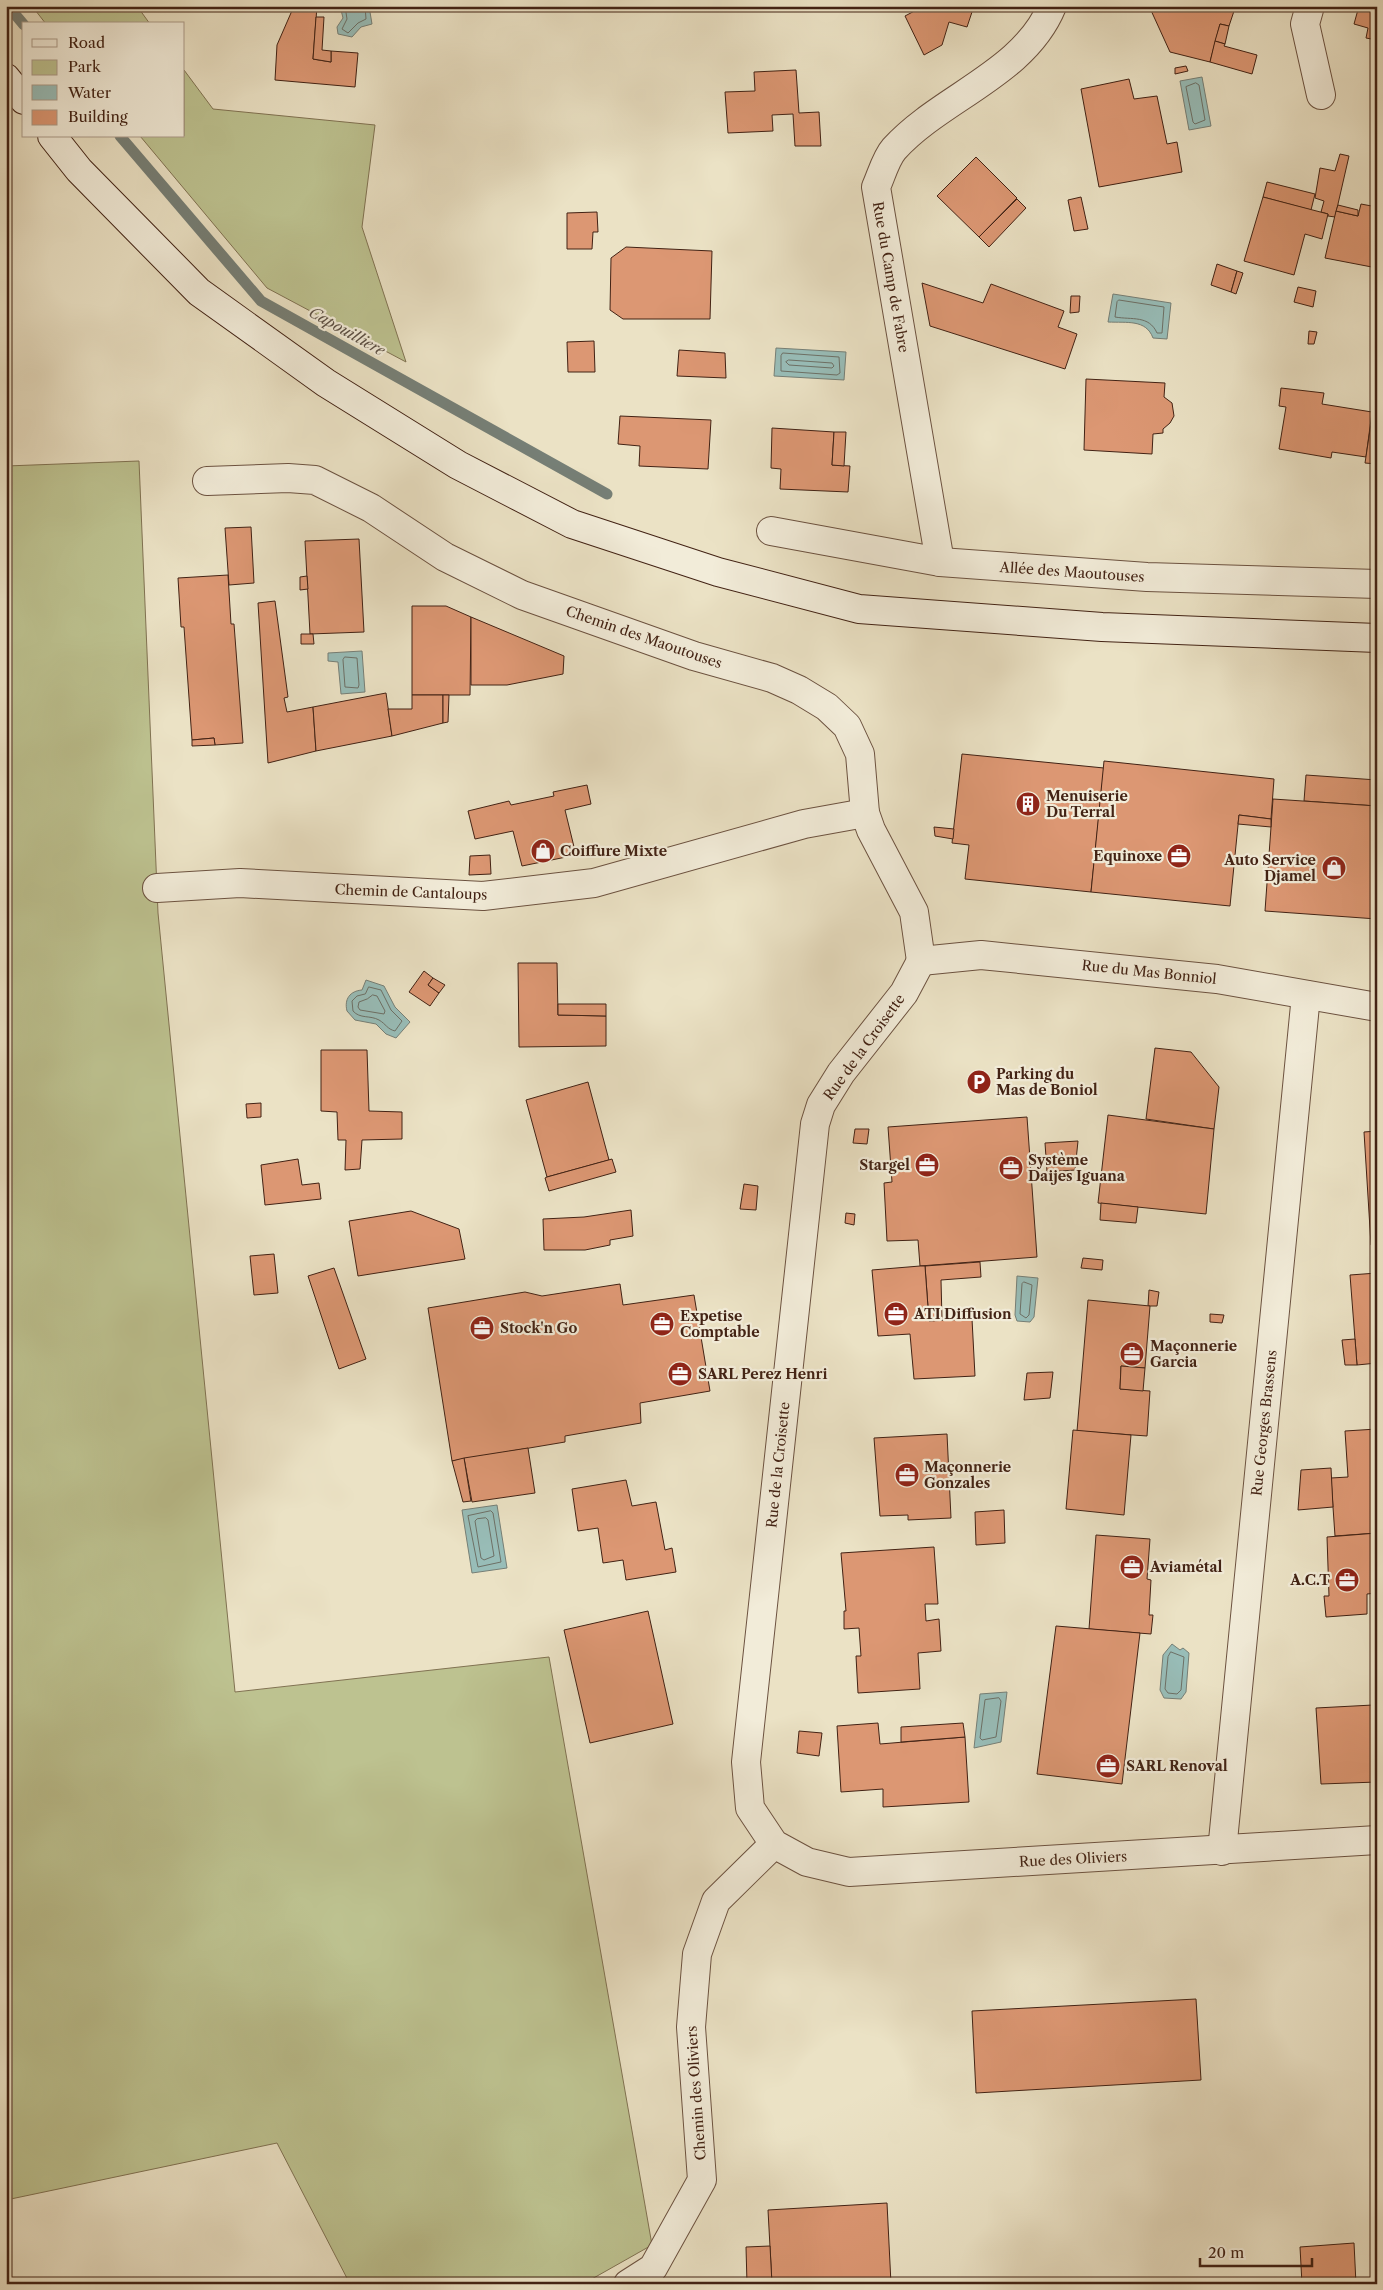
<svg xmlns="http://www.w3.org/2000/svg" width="1383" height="2290" font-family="'Libre Caslon Text',serif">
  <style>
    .green { fill: #bdc290; stroke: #807252 }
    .water { fill: #98bdb8; stroke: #767f76 }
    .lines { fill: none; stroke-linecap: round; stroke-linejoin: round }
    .shore { stroke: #6d7066; stroke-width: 1 }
    .stream { stroke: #767f76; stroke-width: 11 }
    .building { fill: #dc9773; stroke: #422214 }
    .street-casing { stroke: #6c5240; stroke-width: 30 }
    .secondary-casing { stroke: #422214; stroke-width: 30 }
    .street { stroke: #f2ecd9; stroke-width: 28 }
    .secondary { stroke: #f2ecd9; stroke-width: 28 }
    .labels { text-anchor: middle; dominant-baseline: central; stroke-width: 4.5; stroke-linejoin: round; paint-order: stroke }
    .street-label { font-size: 14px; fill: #422214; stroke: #f2ecd9 }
    .poi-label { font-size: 14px; font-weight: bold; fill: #422214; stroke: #f2ecd9; text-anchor: start }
    .water-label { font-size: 15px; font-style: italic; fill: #5c5045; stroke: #f2ecd9 }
  </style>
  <rect width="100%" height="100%" fill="#ebe2c5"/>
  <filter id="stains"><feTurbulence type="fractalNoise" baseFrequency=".004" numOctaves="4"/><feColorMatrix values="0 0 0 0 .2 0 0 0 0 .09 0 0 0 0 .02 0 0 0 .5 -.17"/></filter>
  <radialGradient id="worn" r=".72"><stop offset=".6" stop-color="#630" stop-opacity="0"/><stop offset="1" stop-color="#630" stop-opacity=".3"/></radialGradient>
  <!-- green -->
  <g class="green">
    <polygon points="32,6 137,6 150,24 46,24"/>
    <polygon points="184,70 213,109 375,125 362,227 406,362 267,288 140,136 184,136"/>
    <polygon points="139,461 158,913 235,1692 549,1657 652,2245 583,2284 350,2284 277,2143 6,2200 6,466"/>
  </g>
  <!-- water -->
  <g class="water">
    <polygon points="340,6 369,6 372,24 361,27 352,37 338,34 337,27 343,18"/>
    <polygon points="1202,77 1211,126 1189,130 1180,81"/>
    <path d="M1113,294L1171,303L1167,339L1153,338C1146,319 1127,323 1108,322Z"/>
    <polygon points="776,348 846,352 844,380 774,376"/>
    <polygon points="362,651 365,692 341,694 338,662 328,661 328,653"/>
    <path d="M366,980L384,986L395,1007L410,1022L396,1038L386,1034L376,1024L355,1020L347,1011C344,999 350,991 362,990Z"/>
    <polygon points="1017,1276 1038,1278 1034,1317 1030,1322 1017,1321 1015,1315"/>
    <polygon points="497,1505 507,1568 472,1573 462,1510"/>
    <polygon points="1172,1644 1180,1650 1183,1648 1189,1653 1186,1692 1181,1699 1164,1698 1160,1690 1163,1655"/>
    <polygon points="1007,1692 1001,1742 974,1748 980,1694"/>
  </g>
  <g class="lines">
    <!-- shore -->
    <g class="shore">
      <polyline points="345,6 347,19 342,29 348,33 358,23 366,19 365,6"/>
      <polygon points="1196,83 1199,85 1205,120 1195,124 1193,122 1186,87"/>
      <path d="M1119,300L1164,307L1162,333H1157C1149,315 1132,320 1115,317L1117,302Z"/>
      <polygon points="783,353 839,357 840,373 837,375 781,371 781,356"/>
      <polygon points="789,360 832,363 834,366 832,368 789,365 786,362"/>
      <polygon points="345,657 357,658 359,685 358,688 345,687 343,660"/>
      <path d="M369,987L381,990L391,1010L402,1021L395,1031C387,1029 386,1024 379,1020C370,1015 360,1019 353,1011L352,1001L357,996L365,994Z"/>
      <polygon points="373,995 377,996 385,1011 384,1014 360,1010 358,1007 359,1002 367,999"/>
      <polygon points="1024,1282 1032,1285 1029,1315 1026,1318 1020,1314 1022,1284"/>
      <polygon points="491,1511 493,1513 501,1562 478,1567 468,1516"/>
      <polygon points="486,1518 488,1520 494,1556 484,1560 481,1558 475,1521 477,1519"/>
      <polygon points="1171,1652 1184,1657 1181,1690 1177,1694 1168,1693 1165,1689 1168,1657"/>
      <polygon points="999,1698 1001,1701 996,1737 982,1740 980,1738 985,1700"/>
    </g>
    <!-- stream -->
    <g class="stream">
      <polyline points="8,6 24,25"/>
      <polyline points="120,136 261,301 607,494"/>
    </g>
  </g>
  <!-- building -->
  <g class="building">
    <polygon points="294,6 317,6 313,59 331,62 331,51 358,53 355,87 275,80 277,45"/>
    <polygon points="974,6 967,27 949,22 942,45 924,55 905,16 924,6"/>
    <polygon points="1149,6 1216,6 1234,11 1229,26 1220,24 1210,62 1170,52"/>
    <polygon points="1359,6 1377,6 1377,40 1366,38 1368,28 1354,24"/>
    <polygon points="316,17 324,17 322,50 331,51 331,62 313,59"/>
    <polygon points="1220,24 1229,26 1225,44 1215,41"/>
    <polygon points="1215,41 1225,44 1224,46 1257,55 1252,74 1210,62"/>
    <polygon points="1186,66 1188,71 1175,74 1175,68"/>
    <polygon points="796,70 799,113 819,112 821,146 795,146 793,114 772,115 773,131 728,133 725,92 755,91 754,72"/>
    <polygon points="1129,79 1134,99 1157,96 1167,144 1177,142 1182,172 1099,187 1081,89"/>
    <polygon points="1340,154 1349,156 1335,217 1328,216 1328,214 1321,212 1324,201 1315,198 1320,168 1335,171"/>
    <polygon points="976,157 1017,198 979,237 937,196"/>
    <polygon points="1267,182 1315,194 1311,210 1263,197"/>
    <polygon points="1081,197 1088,229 1074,231 1068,200"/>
    <polygon points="1263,197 1328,214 1322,239 1305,234 1294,275 1244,261"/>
    <polygon points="1017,199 1026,208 989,247 979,237"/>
    <polygon points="1361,204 1377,207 1377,268 1325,258 1336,211 1358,216"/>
    <polygon points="1338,205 1358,210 1358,216 1336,211"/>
    <polygon points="597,212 598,232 593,232 592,249 567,249 567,213"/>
    <polygon points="626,247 712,251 710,319 623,319 610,310 611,258"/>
    <polygon points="1217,264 1237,271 1231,292 1211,285"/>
    <polygon points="1237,271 1243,273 1236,294 1231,292"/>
    <polygon points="922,283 983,303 991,284 1064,311 1058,327 1077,334 1065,369 930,326"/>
    <polygon points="1298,287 1316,291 1313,307 1294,302"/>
    <polygon points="1071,296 1080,296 1079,312 1070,313"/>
    <polygon points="1309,331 1317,332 1314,344 1308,344"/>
    <polygon points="594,341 595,372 568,372 567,342"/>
    <polygon points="679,350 725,353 726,378 677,376"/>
    <polygon points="1086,379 1165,383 1164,397 1172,403 1174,416 1170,423 1163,429 1163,433 1153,434 1152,454 1084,450"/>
    <polygon points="1281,388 1324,393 1322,404 1372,412 1366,457 1332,452 1331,458 1279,449 1286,407 1279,406"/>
    <polygon points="1375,397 1377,397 1377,464 1365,463"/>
    <polygon points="620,416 711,420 708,469 639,466 640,446 618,444"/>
    <polygon points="772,428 834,432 832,465 850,466 848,492 780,489 781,469 771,468"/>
    <polygon points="834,432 846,432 844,466 832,465"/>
    <polygon points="251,527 254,583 229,585 225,528"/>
    <polygon points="359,539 364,632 310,634 305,541"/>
    <polygon points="228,575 231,624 234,624 243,743 215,745 214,738 192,740 184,627 181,627 178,578"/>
    <polygon points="307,576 308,589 300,590 300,577"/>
    <polygon points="275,601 288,697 284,698 287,712 313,707 316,751 268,763 258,603"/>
    <polygon points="412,606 446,606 471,617 470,695 412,695"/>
    <polygon points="471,617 564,656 563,674 507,685 471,685"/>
    <polygon points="301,634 313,634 314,644 301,644"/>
    <polygon points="386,693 392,736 316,751 313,707"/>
    <polygon points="412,695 443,695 443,723 392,736 388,709 412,709"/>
    <polygon points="443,695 449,695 448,722 443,723"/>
    <polygon points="214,738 215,745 192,746 192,740"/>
    <polygon points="962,754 1104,768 1091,892 965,879 969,845 952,843"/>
    <polygon points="1104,761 1274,779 1271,819 1239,815 1230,906 1091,892"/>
    <polygon points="1306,775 1377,780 1377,806 1304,801"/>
    <polygon points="587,785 591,804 565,810 576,855 522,866 513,831 475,839 468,811 509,801 511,805 554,796 553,792"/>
    <polygon points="1273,799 1377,806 1377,919 1265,911"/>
    <polygon points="1239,815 1271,819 1271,827 1238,824"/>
    <polygon points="934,827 954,829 953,839 935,836"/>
    <polygon points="490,855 491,874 469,875 470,856"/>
    <polygon points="518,963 557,963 558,1015 606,1016 606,1046 519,1047"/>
    <polygon points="424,971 433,978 428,985 439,993 430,1006 409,992"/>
    <polygon points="433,978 445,985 439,993 428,985"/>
    <polygon points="558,1004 606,1004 606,1016 558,1015"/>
    <polygon points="1155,1048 1191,1052 1219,1087 1214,1129 1146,1119"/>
    <polygon points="321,1050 367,1050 369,1111 402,1112 402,1139 362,1140 360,1169 345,1170 346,1140 338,1140 337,1112 321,1111"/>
    <polygon points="588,1082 609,1160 547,1177 526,1100"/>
    <polygon points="261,1103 261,1117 247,1118 246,1104"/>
    <polygon points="1108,1115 1214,1129 1206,1214 1098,1203"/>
    <polygon points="1027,1117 1037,1257 920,1266 918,1240 887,1241 884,1183 892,1182 888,1127"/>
    <polygon points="855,1129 869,1129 867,1144 853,1143"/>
    <polygon points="1377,1131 1377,1244 1371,1245 1364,1132"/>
    <polygon points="1078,1141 1075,1170 1047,1172 1045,1143"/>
    <polygon points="298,1159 302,1185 319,1183 321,1199 265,1205 261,1165"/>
    <polygon points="612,1159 616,1172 549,1191 545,1178 547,1177"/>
    <polygon points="744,1184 758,1186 756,1210 740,1209"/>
    <polygon points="1101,1203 1138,1207 1136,1223 1100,1220"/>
    <polygon points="631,1210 633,1236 610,1240 610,1245 585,1250 544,1250 543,1219 584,1217"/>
    <polygon points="411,1211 459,1229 465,1259 358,1276 349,1221"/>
    <polygon points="846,1213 855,1214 854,1225 845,1223"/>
    <polygon points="274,1254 278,1293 254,1295 250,1256"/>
    <polygon points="1083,1258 1103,1260 1102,1270 1081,1268"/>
    <polygon points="980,1262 981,1277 941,1280 942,1320 929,1321 925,1266"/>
    <polygon points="920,1266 925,1266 929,1321 972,1319 975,1376 914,1379 910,1334 878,1336 872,1270"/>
    <polygon points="334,1268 366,1359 339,1369 308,1276"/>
    <polygon points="1377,1273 1377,1363 1357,1365 1350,1275"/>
    <polygon points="620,1284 623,1305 694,1295 710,1391 640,1403 641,1423 565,1436 565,1442 452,1461 428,1308 525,1292 542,1296"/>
    <polygon points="1149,1290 1159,1292 1157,1306 1148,1306"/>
    <polygon points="1088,1300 1150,1306 1145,1368 1121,1366 1120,1389 1150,1391 1147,1436 1077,1431"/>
    <polygon points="1210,1314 1224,1315 1222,1323 1210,1322"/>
    <polygon points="1355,1339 1357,1365 1345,1365 1342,1340"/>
    <polygon points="1121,1366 1145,1368 1143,1391 1120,1389"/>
    <polygon points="1053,1372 1050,1398 1024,1400 1027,1373"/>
    <polygon points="1377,1429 1377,1533 1335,1536 1331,1478 1348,1477 1345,1431"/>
    <polygon points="1073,1430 1131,1435 1124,1515 1066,1509"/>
    <polygon points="947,1434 951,1518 908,1520 908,1515 880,1516 874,1438"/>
    <polygon points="528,1448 535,1493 472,1502 464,1458"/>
    <polygon points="464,1458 471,1501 463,1502 452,1461"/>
    <polygon points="1331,1468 1333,1507 1298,1510 1301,1470"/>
    <polygon points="626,1480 632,1506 656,1502 665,1550 672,1548 676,1572 626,1580 623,1560 603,1563 598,1528 578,1531 572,1489"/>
    <polygon points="1004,1510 1005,1543 976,1545 975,1512"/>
    <polygon points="1377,1533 1377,1593 1367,1594 1367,1614 1326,1617 1324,1596 1329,1596 1327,1537"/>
    <polygon points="1096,1535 1150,1539 1147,1579 1151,1580 1149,1615 1153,1615 1151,1634 1089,1629"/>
    <polygon points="934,1547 938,1604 925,1604 926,1621 939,1619 941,1651 918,1653 920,1689 858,1693 856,1656 861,1656 859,1628 844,1629 844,1611 846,1611 841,1553"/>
    <polygon points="648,1611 673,1724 590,1743 564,1630"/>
    <polygon points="1056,1626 1140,1633 1122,1784 1037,1774"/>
    <polygon points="1373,1705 1377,1782 1321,1784 1316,1708"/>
    <polygon points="878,1723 880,1744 965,1737 969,1802 883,1807 883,1789 841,1792 837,1726"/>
    <polygon points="963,1723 965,1737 901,1742 901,1727"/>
    <polygon points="799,1731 822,1733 819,1756 797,1753"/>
    <polygon points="1196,1999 1201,2080 976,2093 972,2011"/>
    <polygon points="887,2203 891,2284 772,2284 768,2210"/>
    <polygon points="1354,2243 1356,2284 1302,2284 1300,2247"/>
    <polygon points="770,2246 772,2284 747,2284 746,2247"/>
  </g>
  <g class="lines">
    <defs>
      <g id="street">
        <polyline points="1310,6 1305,24 1321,95"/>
        <polyline points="207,481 288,478 315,480 371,508 445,557 522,595 694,656 772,678 799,690 827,707 847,726 860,754 865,813 871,830 914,912 921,961"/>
        <polyline points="771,531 940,562 1147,577 1377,584"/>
        <path d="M940,562L876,187C881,176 886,158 894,149C941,97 1024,74 1052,6"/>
        <polyline points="157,888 240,883 483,896 594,883 804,824 865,813"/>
        <polyline points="921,961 904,993 841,1073 821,1105 815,1124 746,1762 750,1808 774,1844 807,1862 849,1872 1377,1840"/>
        <polyline points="921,961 981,955 1217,979 1377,1007"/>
        <polyline points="1222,1851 1306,995"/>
        <polyline points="628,2284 653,2268 702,2180 691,2027 697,1954 716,1901 774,1844"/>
      </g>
      <g id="secondary">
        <polyline points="6,78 24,100"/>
        <polyline points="52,136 79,170 199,292 326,383 458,465 572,524 718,572 859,609 1102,627 1377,638"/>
      </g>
    </defs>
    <!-- street casing -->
    <use href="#street" class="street-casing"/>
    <!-- secondary casing -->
    <use href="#secondary" class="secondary-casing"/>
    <!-- street -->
    <use href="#street" class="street"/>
    <!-- secondary -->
    <use href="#secondary" class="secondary"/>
  </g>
  <!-- icons -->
  <defs>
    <symbol id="building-disc" viewBox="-11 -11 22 22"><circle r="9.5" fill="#8f2418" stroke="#f2ecd9"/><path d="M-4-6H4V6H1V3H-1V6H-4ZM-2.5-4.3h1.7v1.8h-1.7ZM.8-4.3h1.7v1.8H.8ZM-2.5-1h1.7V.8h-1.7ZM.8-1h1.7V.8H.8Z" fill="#fff"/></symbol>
    <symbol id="shop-disc" viewBox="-11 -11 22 22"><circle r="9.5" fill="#8f2418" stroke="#f2ecd9"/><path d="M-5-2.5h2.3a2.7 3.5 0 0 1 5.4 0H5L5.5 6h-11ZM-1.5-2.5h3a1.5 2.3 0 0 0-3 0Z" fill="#fff"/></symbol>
    <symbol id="office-disc" viewBox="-11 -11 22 22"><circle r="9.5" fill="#8f2418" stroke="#f2ecd9"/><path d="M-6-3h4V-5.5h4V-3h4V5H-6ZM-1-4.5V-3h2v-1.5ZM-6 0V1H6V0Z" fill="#fff"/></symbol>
    <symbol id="parking-disc" viewBox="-11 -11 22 22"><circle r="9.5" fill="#8f2418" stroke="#f2ecd9"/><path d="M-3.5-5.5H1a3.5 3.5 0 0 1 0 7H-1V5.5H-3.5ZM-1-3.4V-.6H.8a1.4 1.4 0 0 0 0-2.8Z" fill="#fff"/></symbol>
  </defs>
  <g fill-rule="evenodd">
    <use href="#building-disc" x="1014" y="790" width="28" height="28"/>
    <use href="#shop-disc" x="529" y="837" width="28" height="28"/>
    <use href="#office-disc" x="1165" y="842" width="28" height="28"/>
    <use href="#shop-disc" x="1320" y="854" width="28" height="28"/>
    <use href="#parking-disc" x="965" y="1068" width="28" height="28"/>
    <use href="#office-disc" x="913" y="1151" width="28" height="28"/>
    <use href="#office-disc" x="997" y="1154" width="28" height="28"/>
    <use href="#office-disc" x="882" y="1300" width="28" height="28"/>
    <use href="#office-disc" x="648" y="1310" width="28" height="28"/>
    <use href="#office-disc" x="468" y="1314" width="28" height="28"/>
    <use href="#office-disc" x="1118" y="1340" width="28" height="28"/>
    <use href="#office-disc" x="666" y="1360" width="28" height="28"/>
    <use href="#office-disc" x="893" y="1461" width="28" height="28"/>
    <use href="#office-disc" x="1118" y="1553" width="28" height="28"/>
    <use href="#office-disc" x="1333" y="1566" width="28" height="28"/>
    <use href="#office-disc" x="1094" y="1752" width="28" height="28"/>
  </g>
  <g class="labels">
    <!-- street labels -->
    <g class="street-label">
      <text transform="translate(891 277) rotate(80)">Rue du Camp de Fabre</text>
      <text transform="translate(1072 572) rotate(4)">Allée des Maoutouses</text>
      <text transform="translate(644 637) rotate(19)">Chemin des Maoutouses</text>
      <text transform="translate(411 892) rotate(2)">Chemin de Cantaloups</text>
      <text transform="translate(1149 972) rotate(6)">Rue du Mas Bonniol</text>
      <text transform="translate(864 1047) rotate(-54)">Rue de la Croisette</text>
      <text transform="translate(1264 1423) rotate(-84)">Rue Georges Brassens</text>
      <text transform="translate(778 1465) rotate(-84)">Rue de la Croisette</text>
      <text transform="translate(1073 1859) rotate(-3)">Rue des Oliviers</text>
      <text transform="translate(696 2093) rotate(-94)">Chemin des Oliviers</text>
    </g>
    <!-- poi labels -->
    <g class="poi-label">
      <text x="1046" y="796">Menuiserie<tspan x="1046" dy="16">Du Terral</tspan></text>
      <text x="560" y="851">Coiffure Mixte</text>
      <text x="1162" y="856" text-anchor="end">Equinoxe</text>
      <text x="1316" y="860" text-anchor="end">Auto Service<tspan x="1316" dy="16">Djamel</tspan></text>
      <text x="996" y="1074">Parking du<tspan x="996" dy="16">Mas de Boniol</tspan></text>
      <text x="1028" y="1160">Système<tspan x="1028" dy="16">Daijes Iguana</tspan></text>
      <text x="910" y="1165" text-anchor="end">Stargel</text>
      <text x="914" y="1314">ATI Diffusion</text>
      <text x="680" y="1316">Expetise<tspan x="680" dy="16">Comptable</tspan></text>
      <text x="500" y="1328">Stock'n Go</text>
      <text x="1150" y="1346">Maçonnerie<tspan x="1150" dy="16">Garcia</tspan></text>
      <text x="698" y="1374">SARL Perez Henri</text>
      <text x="924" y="1467">Maçonnerie<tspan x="924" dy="16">Gonzales</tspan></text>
      <text x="1150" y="1567">Aviamétal</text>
      <text x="1330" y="1580" text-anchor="end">A.C.T</text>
      <text x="1126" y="1766">SARL Renoval</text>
    </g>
    <!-- water labels -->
    <g class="water-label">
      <text transform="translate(347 331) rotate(29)">Capouilliere</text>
    </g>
  </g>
  <!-- margin -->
  <rect width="1383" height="2290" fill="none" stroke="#ebe2c5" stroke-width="25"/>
  <rect x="8" y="8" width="1368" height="2275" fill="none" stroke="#422214" stroke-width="2.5"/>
  <rect x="12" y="12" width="1358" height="2265" fill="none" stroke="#422214"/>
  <!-- legend -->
  <rect x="22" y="22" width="162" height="115" fill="#f2ecd9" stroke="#ac9b8a"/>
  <rect x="32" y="39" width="25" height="8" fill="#f2ecd9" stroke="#ac9b8a"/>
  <text x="68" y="48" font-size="15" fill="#422214">Road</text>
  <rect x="32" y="60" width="25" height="15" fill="#bdc290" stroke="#ac9b8a"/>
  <text x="68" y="72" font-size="15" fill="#422214">Park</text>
  <rect x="32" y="85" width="25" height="15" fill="#98bdb8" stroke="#ac9b8a"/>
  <text x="68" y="98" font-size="15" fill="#422214">Water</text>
  <rect x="32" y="110" width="25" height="15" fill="#dc9773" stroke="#ac9b8a"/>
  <text x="68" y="122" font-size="15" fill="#422214">Building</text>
  <!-- scale -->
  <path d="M1200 2258v8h112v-8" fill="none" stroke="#422214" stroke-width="2.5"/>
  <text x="1208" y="2258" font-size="15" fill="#422214" stroke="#f2ecd9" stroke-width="4" paint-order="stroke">20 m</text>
  <rect width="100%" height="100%" filter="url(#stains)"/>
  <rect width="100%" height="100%" fill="url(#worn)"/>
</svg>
